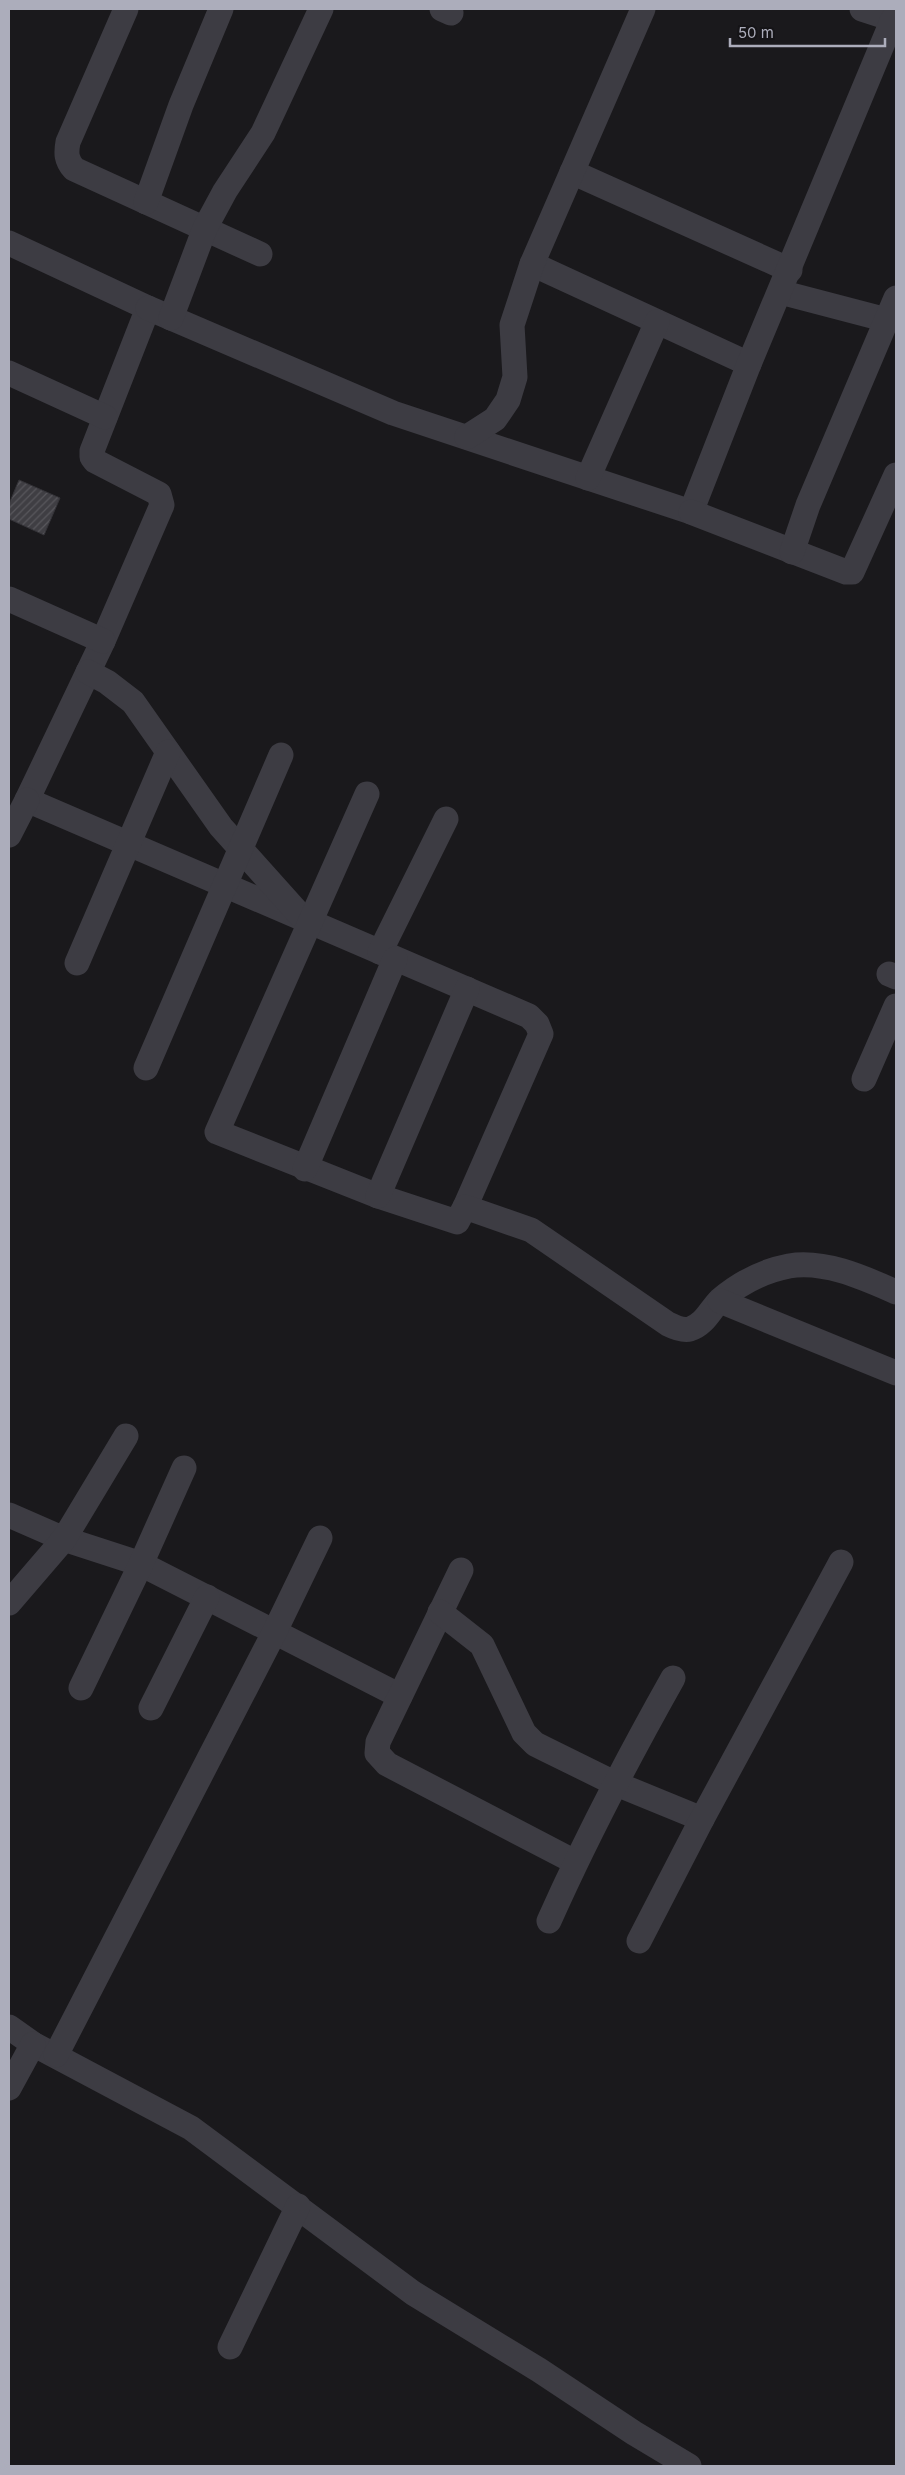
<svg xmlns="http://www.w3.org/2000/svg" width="905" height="2475" font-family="Inter,sans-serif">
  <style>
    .building { fill: url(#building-hatch); stroke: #343338 }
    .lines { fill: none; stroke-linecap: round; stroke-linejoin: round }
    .street { stroke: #3d3c43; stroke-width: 25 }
  </style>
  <defs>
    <pattern id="building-hatch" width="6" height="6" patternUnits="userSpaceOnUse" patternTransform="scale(1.25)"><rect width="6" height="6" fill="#3f3e43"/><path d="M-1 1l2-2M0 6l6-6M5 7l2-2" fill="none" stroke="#58575c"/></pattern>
  </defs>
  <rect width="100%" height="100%" fill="#1a191c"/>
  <!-- building -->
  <polygon class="building" points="19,480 60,498 44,535 9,519 9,504"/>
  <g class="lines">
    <!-- street -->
    <g class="street">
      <path d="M126,9L68,142C66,153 66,160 74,169L260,254"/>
      <polyline points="442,9 451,13"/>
      <polyline points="862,9 896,20"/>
      <polyline points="572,172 790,270"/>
      <polyline points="146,202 181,105 221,9"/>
      <polyline points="9,243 148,308 92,451 92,457 95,461 159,494 162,505 103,641 27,800 529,1016 537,1024 541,1034 465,1207"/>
      <polyline points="532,264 749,364"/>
      <polyline points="780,292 887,320"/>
      <polyline points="148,308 393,413 691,512 749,364 893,19"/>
      <polyline points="171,318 205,228 225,191 263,133 321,9"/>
      <polyline points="9,373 105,417"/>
      <polyline points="467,437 495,419 508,400 515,377 512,325 532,264 643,9"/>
      <polyline points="588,478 657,322"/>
      <polyline points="691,512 846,572 852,572 896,475"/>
      <polyline points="792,552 808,505 896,298"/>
      <polyline points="9,599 103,641"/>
      <polyline points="88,672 107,682 133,702 221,827 300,915"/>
      <path d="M367,794L217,1132L378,1196L457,1222L465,1207L531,1230L668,1324C674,1327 683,1331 690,1329C705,1324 710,1310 720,1300C740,1283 763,1271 789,1266C825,1260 864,1278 896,1292"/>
      <polyline points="9,835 27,800"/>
      <polyline points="380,952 446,819"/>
      <polyline points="77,963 168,752"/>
      <polyline points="889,974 896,977"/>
      <polyline points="146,1068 281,755"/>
      <polyline points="864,1079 896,1006"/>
      <polyline points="305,1169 395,959"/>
      <polyline points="378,1196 467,989"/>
      <polyline points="720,1301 896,1373"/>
      <polyline points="9,1515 64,1539 141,1564 400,1696"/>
      <polyline points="461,1570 378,1742 377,1753 387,1764 575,1862"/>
      <polyline points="9,1603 64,1539 126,1436"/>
      <polyline points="440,1612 482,1645 524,1733 535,1744 547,1750 614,1783 702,1819"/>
      <polyline points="81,1688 141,1564 184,1468"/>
      <polyline points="151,1708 207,1597"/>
      <path d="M549,1921C586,1838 628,1758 673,1678"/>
      <polyline points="639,1941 702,1819 841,1562"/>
      <polyline points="9,2027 33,2044 191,2128 413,2293 539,2370 634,2433 689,2466"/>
      <polyline points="56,2055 275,1631 320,1538"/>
      <polyline points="9,2088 33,2044"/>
      <polyline points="230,2347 298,2206"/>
    </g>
  </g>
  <!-- border -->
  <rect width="905" height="2475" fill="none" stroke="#acadbb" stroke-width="20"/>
  <!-- scale -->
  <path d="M730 38v8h155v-8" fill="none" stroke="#acadbb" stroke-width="2.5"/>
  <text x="738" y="38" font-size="15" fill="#acadbb" stroke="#151417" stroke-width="4" paint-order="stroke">50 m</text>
</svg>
